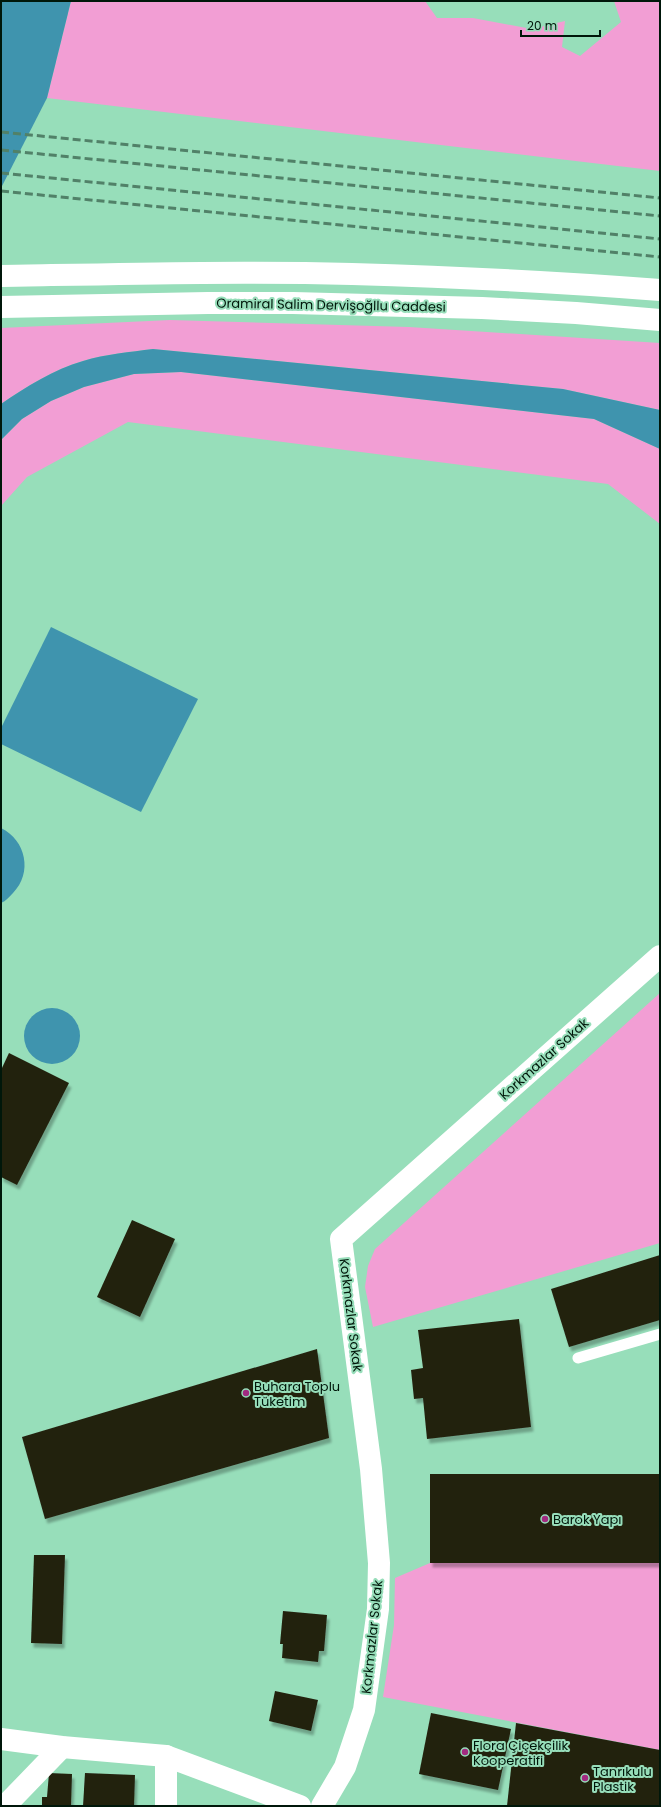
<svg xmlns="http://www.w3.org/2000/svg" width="661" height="1807" font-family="Poppins,sans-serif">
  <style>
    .green { fill: #f29ed4 }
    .water { fill: #3f94ae }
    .building { fill: #242110; filter: url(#shadow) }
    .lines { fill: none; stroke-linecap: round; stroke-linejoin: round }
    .service { stroke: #fff; stroke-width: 11 }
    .minor { stroke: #fff; stroke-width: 22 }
    .secondary { stroke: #fff; stroke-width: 22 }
    .rail { stroke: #518168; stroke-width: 3; stroke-dasharray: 8 4; stroke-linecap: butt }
    .poi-dot { fill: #a22a81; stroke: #97deba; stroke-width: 1.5 }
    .labels { text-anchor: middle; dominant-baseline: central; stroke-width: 4; stroke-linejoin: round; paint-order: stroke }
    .street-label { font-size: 13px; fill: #00170a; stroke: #97deba }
    .poi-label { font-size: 13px; fill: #00170a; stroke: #97deba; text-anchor: start }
  </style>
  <defs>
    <filter id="shadow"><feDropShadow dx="2.5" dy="4.5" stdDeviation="1" flood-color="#0004"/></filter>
  </defs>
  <rect width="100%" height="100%" fill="#97deba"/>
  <!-- green -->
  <g class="green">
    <polygon points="71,1 425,1 437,18 473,18 532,29 565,21 562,47 580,56 621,22 614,1 660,1 660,171 47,98"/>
    <path d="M170,320L409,327L660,343V410L563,389L153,349C130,352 106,354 83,361C54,369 26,387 1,404V328Z"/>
    <polygon points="181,372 594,419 660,449 660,524 608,484 128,422 27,477 1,506 1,440 22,419 51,401 84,387 134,374"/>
    <polygon points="660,993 660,1243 373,1327 365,1287 368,1266 375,1249"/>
    <polygon points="430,1563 660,1563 660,1750 383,1697 394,1625 395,1578"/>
  </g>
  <!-- water -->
  <g class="water">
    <polygon points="1,1 71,1 47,98 1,188"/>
    <path d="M153,349L563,389L660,410V449L594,419L181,372L134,374L84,387L51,401L22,419L1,440V404C26,387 54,369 83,361C106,354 130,352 153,349Z"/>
    <polygon points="51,627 198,699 141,812 1,744 1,728"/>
    <path d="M1,828C26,840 33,873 13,893C9,897 6,901 1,903Z"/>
    <circle cx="52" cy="1036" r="28"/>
  </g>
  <!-- building -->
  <g class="building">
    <polygon points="9,1053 69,1083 17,1185 1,1177 1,1070"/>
    <polygon points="132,1220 175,1239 140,1317 97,1297"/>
    <polygon points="660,1255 660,1320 569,1347 551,1289"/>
    <polygon points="519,1319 531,1427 427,1439 423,1398 414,1399 411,1370 423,1368 418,1330"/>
    <polygon points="317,1349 329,1438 45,1519 22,1437"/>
    <rect x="430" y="1474" width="230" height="89"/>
    <polygon points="34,1555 65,1555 62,1644 31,1643"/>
    <polygon points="283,1611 327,1615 324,1651 319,1651 318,1662 282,1658 283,1644 280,1644"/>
    <polygon points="275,1691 318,1700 311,1731 269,1721"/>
    <polygon points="431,1713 511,1729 498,1790 419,1774"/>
    <polygon points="516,1723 660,1750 660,1806 507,1806"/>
    <polygon points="49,1773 72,1774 71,1806 42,1806 42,1797 47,1797"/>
    <polygon points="85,1773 135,1775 134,1806 83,1806"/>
  </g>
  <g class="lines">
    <!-- service -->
    <polyline class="service" points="578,1358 660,1334"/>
    <!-- minor -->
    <g class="minor">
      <polyline points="1,1739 62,1747 166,1756 300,1806"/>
      <polyline points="5,1806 62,1747"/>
      <polyline points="166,1806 166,1756"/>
      <polyline points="322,1806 345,1767 364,1710 378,1609 379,1563 371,1469 341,1239 660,956"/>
    </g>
    <!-- secondary -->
    <g class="secondary">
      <path d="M1,276C118,274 235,271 352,274C455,277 558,282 660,290"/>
      <polyline points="1,307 208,303 293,303 482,308 576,313 660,320"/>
    </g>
    <!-- rail -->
    <g class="rail">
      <polyline points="1,132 660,198"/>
      <polyline points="1,150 660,216"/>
      <polyline points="1,173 660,239"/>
      <polyline points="1,191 660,257"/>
    </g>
  </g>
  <!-- markers -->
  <g class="poi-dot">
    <circle cx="246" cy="1393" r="4"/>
    <circle cx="545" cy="1519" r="4"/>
    <circle cx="465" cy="1752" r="4"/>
    <circle cx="585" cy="1778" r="4"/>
  </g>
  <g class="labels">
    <!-- street labels -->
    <g class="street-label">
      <text transform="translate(331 305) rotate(1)">Oramiral Salim Dervişoğllu Caddesi</text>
      <text transform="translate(544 1059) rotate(-42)">Korkmazlar Sokak</text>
      <text transform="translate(351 1315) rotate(83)">Korkmazlar Sokak</text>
      <text transform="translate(372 1637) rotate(-84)">Korkmazlar Sokak</text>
    </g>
    <!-- poi labels -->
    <g class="poi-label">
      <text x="254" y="1386">Buhara Toplu<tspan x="254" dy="15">Tüketim</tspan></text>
      <text x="553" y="1519">Barok Yapı</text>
      <text x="473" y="1745">Flora Çiçekçilik<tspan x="473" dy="15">Kooperatifi</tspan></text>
      <text x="593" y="1771">Tanrıkulu<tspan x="593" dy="15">Plastik</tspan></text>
    </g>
  </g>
  <!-- border -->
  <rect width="661" height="1807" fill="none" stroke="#00170a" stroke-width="4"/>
  <!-- scale -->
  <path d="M521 30v6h79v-6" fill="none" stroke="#00170a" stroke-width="2"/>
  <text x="527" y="30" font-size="12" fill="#00170a" stroke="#97deba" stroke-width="3" paint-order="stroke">20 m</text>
</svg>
